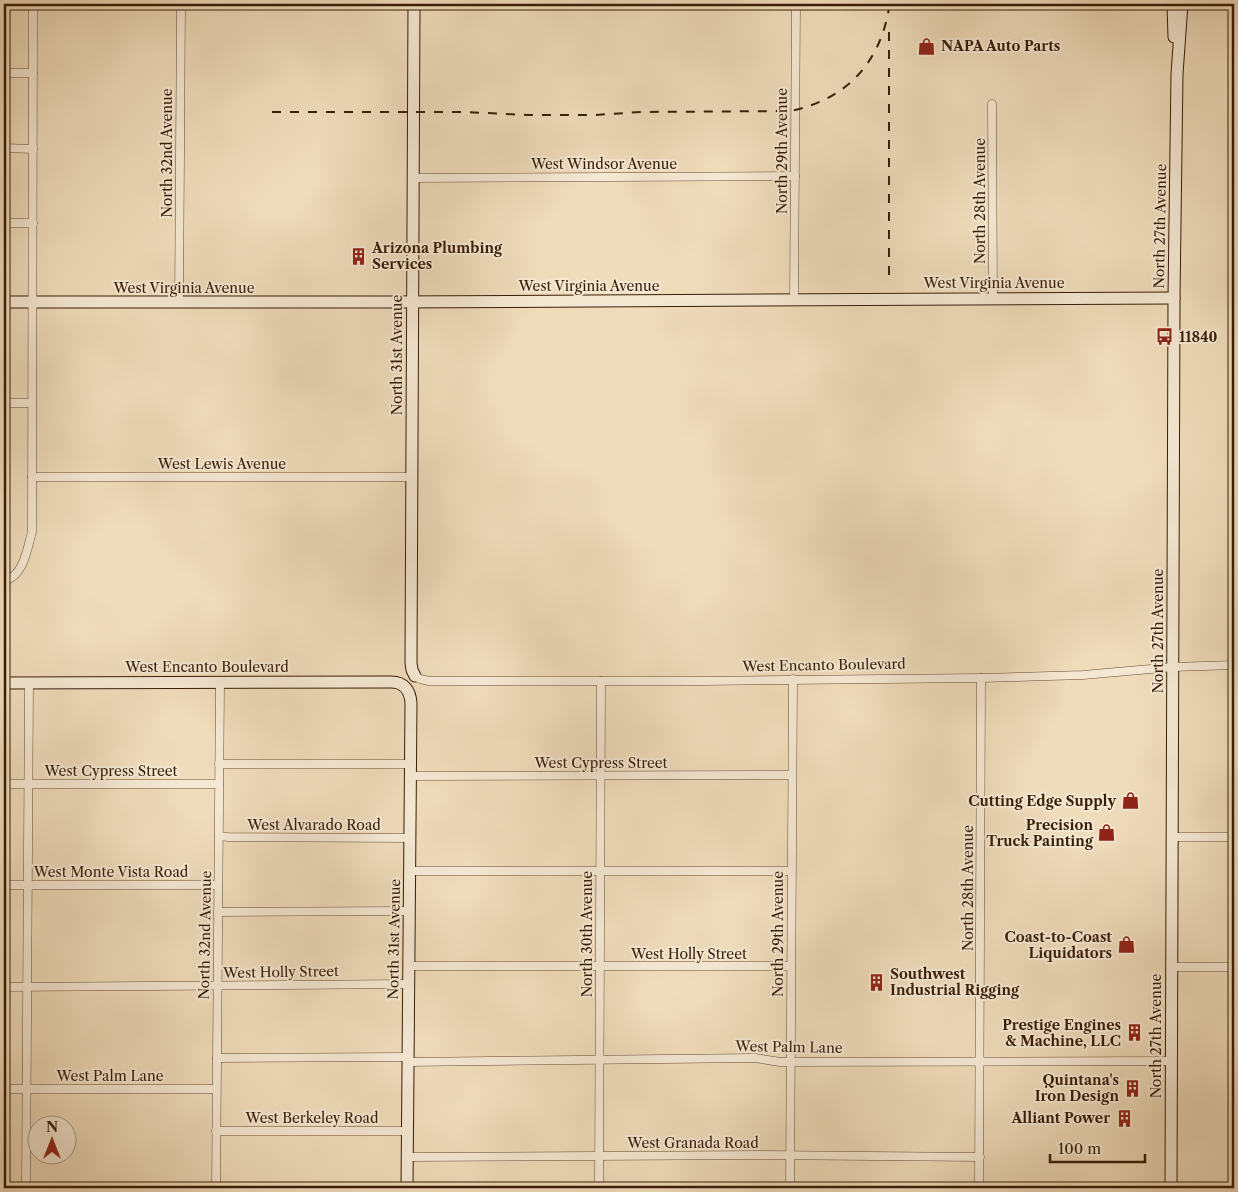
<svg xmlns="http://www.w3.org/2000/svg" width="1238" height="1192" font-family="'Libre Caslon Text',serif">
  <style>
    .lines { fill: none; stroke-linecap: round; stroke-linejoin: round }
    .street-casing { stroke: #664d34; stroke-width: 9 }
    .secondary-casing { stroke: #381d07; stroke-width: 13 }
    .street { stroke: #f5e8d3; stroke-width: 8 }
    .secondary { stroke: #f5e8d3; stroke-width: 11 }
    .rail { stroke: #381d07; stroke-width: 2; stroke-dasharray: 9 9; stroke-linecap: butt }
    .labels { text-anchor: middle; dominant-baseline: central; stroke-width: 4; stroke-linejoin: round; paint-order: stroke }
    .poi-label { font-size: 14px; font-weight: bold; fill: #381d07; stroke: #f5e8d3; text-anchor: end }
    .street-label { font-size: 14px; fill: #381d07; stroke: #f5e8d3 }
  </style>
  <rect width="100%" height="100%" fill="#efdcbb"/>
  <filter id="stains"><feTurbulence type="fractalNoise" baseFrequency=".004" numOctaves="4"/><feColorMatrix values="0 0 0 0 .2 0 0 0 0 .09 0 0 0 0 .02 0 0 0 .5 -.17"/></filter>
  <radialGradient id="worn" r=".72"><stop offset=".6" stop-color="#630" stop-opacity="0"/><stop offset="1" stop-color="#630" stop-opacity=".3"/></radialGradient>
  <g class="lines">
    <defs>
      <g id="street">
        <polyline points="4,73 33,73"/>
        <polyline points="992,104 993,299"/>
        <polyline points="4,148 33,149"/>
        <polyline points="413,178 795,176"/>
        <polyline points="4,223 33,223"/>
        <polyline points="794,299 796,4"/>
        <polyline points="179,303 181,4"/>
        <polyline points="4,403 32,403"/>
        <polyline points="32,477 411,477"/>
        <path d="M4,581C24,576 27,549 32,532L33,4"/>
        <polyline points="415,676 420,679 429,681 702,681 981,678 1083,675 1173,667 1234,665"/>
        <polyline points="219,764 411,764"/>
        <polyline points="410,776 791,775"/>
        <polyline points="4,784 219,784"/>
        <polyline points="219,836 228,837 410,838"/>
        <polyline points="1171,837 1234,837"/>
        <polyline points="410,871 791,871"/>
        <polyline points="4,885 218,885"/>
        <polyline points="218,912 408,911"/>
        <polyline points="408,966 791,966"/>
        <polyline points="1171,967 1234,967"/>
        <polyline points="4,987 408,984"/>
        <polyline points="217,1058 408,1057"/>
        <polyline points="408,1062 755,1058 780,1062 1171,1061"/>
        <polyline points="4,1089 216,1089"/>
        <polyline points="216,1131 407,1131"/>
        <polyline points="407,1157 763,1155 980,1157"/>
        <polyline points="26,1188 29,683"/>
        <polyline points="216,1188 220,683"/>
        <polyline points="599,1188 601,681"/>
        <polyline points="790,1188 793,679"/>
        <polyline points="979,1188 981,678"/>
      </g>
      <g id="secondary">
        <polyline points="414,4 411,663 412,670 415,676"/>
        <polyline points="1173,4 1174,37"/>
        <polyline points="4,302 389,302 1174,298"/>
        <path d="M4,683L391,682C404,682 410,690 411,703L407,1188"/>
        <polyline points="1171,1188 1174,298 1177,74 1182,4"/>
      </g>
    </defs>
    <!-- street casing -->
    <use href="#street" class="street-casing"/>
    <!-- secondary casing -->
    <use href="#secondary" class="secondary-casing"/>
    <!-- street -->
    <use href="#street" class="street"/>
    <!-- secondary -->
    <use href="#secondary" class="secondary"/>
    <!-- rail -->
    <g class="rail">
      <polyline points="1225,4 1234,12"/>
      <path d="M272,112H466L527,115H595L640,112L790,111C846,100 880,63 889,8"/>
      <polyline points="889,275 889,26"/>
    </g>
  </g>
  <!-- icons -->
  <defs>
    <symbol id="shop-bare" viewBox="-9 -9 18 18"><path d="M-5-2.5h2.3a2.7 3.5 0 0 1 5.4 0H5L5.5 6h-11ZM-1.5-2.5h3a1.5 2.3 0 0 0-3 0Z" fill="#8f2418" stroke="#f5e8d3" stroke-width="2.5" paint-order="stroke"/></symbol>
    <symbol id="building-bare" viewBox="-9 -9 18 18"><path d="M-4-6H4V6H1V3H-1V6H-4ZM-2.5-4.3h1.7v1.8h-1.7ZM.8-4.3h1.7v1.8H.8ZM-2.5-1h1.7V.8h-1.7ZM.8-1h1.7V.8H.8Z" fill="#8f2418" stroke="#f5e8d3" stroke-width="2.5" paint-order="stroke"/></symbol>
    <symbol id="bus-bare" viewBox="-9 -9 18 18"><path d="M-5-6H5V4H4V6H2V4H-2V6H-4V4H-5ZM-3.5-4V0h7V-4ZM-3.5 1.2v1.5H-2V1.2ZM2 1.2v1.5H3.5V1.2Z" fill="#8f2418" stroke="#f5e8d3" stroke-width="2.5" paint-order="stroke"/></symbol>
  </defs>
  <g fill-rule="evenodd">
    <use href="#shop-bare" x="914" y="34" width="25" height="25"/>
    <use href="#building-bare" x="346" y="244" width="25" height="25"/>
    <use href="#bus-bare" x="1152" y="324" width="25" height="25"/>
    <use href="#shop-bare" x="1118" y="788" width="25" height="25"/>
    <use href="#shop-bare" x="1094" y="820" width="25" height="25"/>
    <use href="#shop-bare" x="1114" y="932" width="25" height="25"/>
    <use href="#building-bare" x="864" y="970" width="25" height="25"/>
    <use href="#building-bare" x="1122" y="1020" width="25" height="25"/>
    <use href="#building-bare" x="1120" y="1076" width="25" height="25"/>
    <use href="#building-bare" x="1112" y="1106" width="25" height="25"/>
  </g>
  <g class="labels">
    <!-- poi labels -->
    <g class="poi-label">
      <text x="941" y="46" text-anchor="start">NAPA Auto Parts</text>
      <text x="372" y="248" text-anchor="start">Arizona Plumbing<tspan x="372" dy="16">Services</tspan></text>
      <text x="1179" y="337" text-anchor="start">11840</text>
      <text x="1116" y="801">Cutting Edge Supply</text>
      <text x="1093" y="825">Precision<tspan x="1093" dy="16">Truck Painting</tspan></text>
      <text x="1112" y="937">Coast-to-Coast<tspan x="1112" dy="16">Liquidators</tspan></text>
      <text x="890" y="974" text-anchor="start">Southwest<tspan x="890" dy="16">Industrial Rigging</tspan></text>
      <text x="1121" y="1025">Prestige Engines<tspan x="1121" dy="16">&amp; Machine, LLC</tspan></text>
      <text x="1119" y="1080">Quintana's<tspan x="1119" dy="16">Iron Design</tspan></text>
      <text x="1110" y="1118">Alliant Power</text>
    </g>
    <!-- street labels -->
    <g class="street-label">
      <text transform="translate(782 151) rotate(-90)">North 29th Avenue</text>
      <text transform="translate(167 153) rotate(-90)">North 32nd Avenue</text>
      <text x="604" y="164">West Windsor Avenue</text>
      <text transform="translate(980 201) rotate(-90)">North 28th Avenue</text>
      <text transform="translate(1160 226) rotate(-89)">North 27th Avenue</text>
      <text x="994" y="283">West Virginia Avenue</text>
      <text x="589" y="286">West Virginia Avenue</text>
      <text x="184" y="288">West Virginia Avenue</text>
      <text transform="translate(397 355) rotate(-90)">North 31st Avenue</text>
      <text x="222" y="464">West Lewis Avenue</text>
      <text transform="translate(1158 631) rotate(-90)">North 27th Avenue</text>
      <text transform="translate(824 665) rotate(-1)">West Encanto Boulevard</text>
      <text x="207" y="667">West Encanto Boulevard</text>
      <text x="601" y="763">West Cypress Street</text>
      <text x="111" y="771">West Cypress Street</text>
      <text x="314" y="825">West Alvarado Road</text>
      <text x="111" y="872">West Monte Vista Road</text>
      <text transform="translate(968 888) rotate(-90)">North 28th Avenue</text>
      <text transform="translate(587 934) rotate(-90)">North 30th Avenue</text>
      <text transform="translate(778 934) rotate(-90)">North 29th Avenue</text>
      <text transform="translate(205 935) rotate(-89)">North 32nd Avenue</text>
      <text transform="translate(394 939) rotate(-89)">North 31st Avenue</text>
      <text x="689" y="954">West Holly Street</text>
      <text transform="translate(281 972) rotate(-1)">West Holly Street</text>
      <text transform="translate(1156 1036) rotate(-90)">North 27th Avenue</text>
      <text transform="translate(789 1047) rotate(1)">West Palm Lane</text>
      <text x="110" y="1076">West Palm Lane</text>
      <text x="312" y="1118">West Berkeley Road</text>
      <text x="693" y="1143">West Granada Road</text>
    </g>
  </g>
  <!-- margin -->
  <rect width="1238" height="1192" fill="none" stroke="#efdcbb" stroke-width="20"/>
  <rect x="5" y="5" width="1228" height="1182" fill="none" stroke="#381d07" stroke-width="2.5"/>
  <rect x="10" y="10" width="1218" height="1172" fill="none" stroke="#381d07"/>
  <!-- north arrow -->
  <g transform="translate(52 1140)"><circle r="24" fill="#f5e8d3" stroke="#a99781"/>
  <path d="M0-4L9 19L0 12L-9 19Z" fill="#8f2418"/>
  <text y="-8" font-size="14" font-weight="bold" text-anchor="middle" fill="#381d07">N</text>
  </g>
  <!-- scale -->
  <path d="M1050 1154v8h95v-8" fill="none" stroke="#381d07" stroke-width="2.5"/>
  <text x="1058" y="1154" font-size="15" fill="#381d07" stroke="#f5e8d3" stroke-width="4" paint-order="stroke">100 m</text>
  <rect width="100%" height="100%" filter="url(#stains)"/>
  <rect width="100%" height="100%" fill="url(#worn)"/>
</svg>
